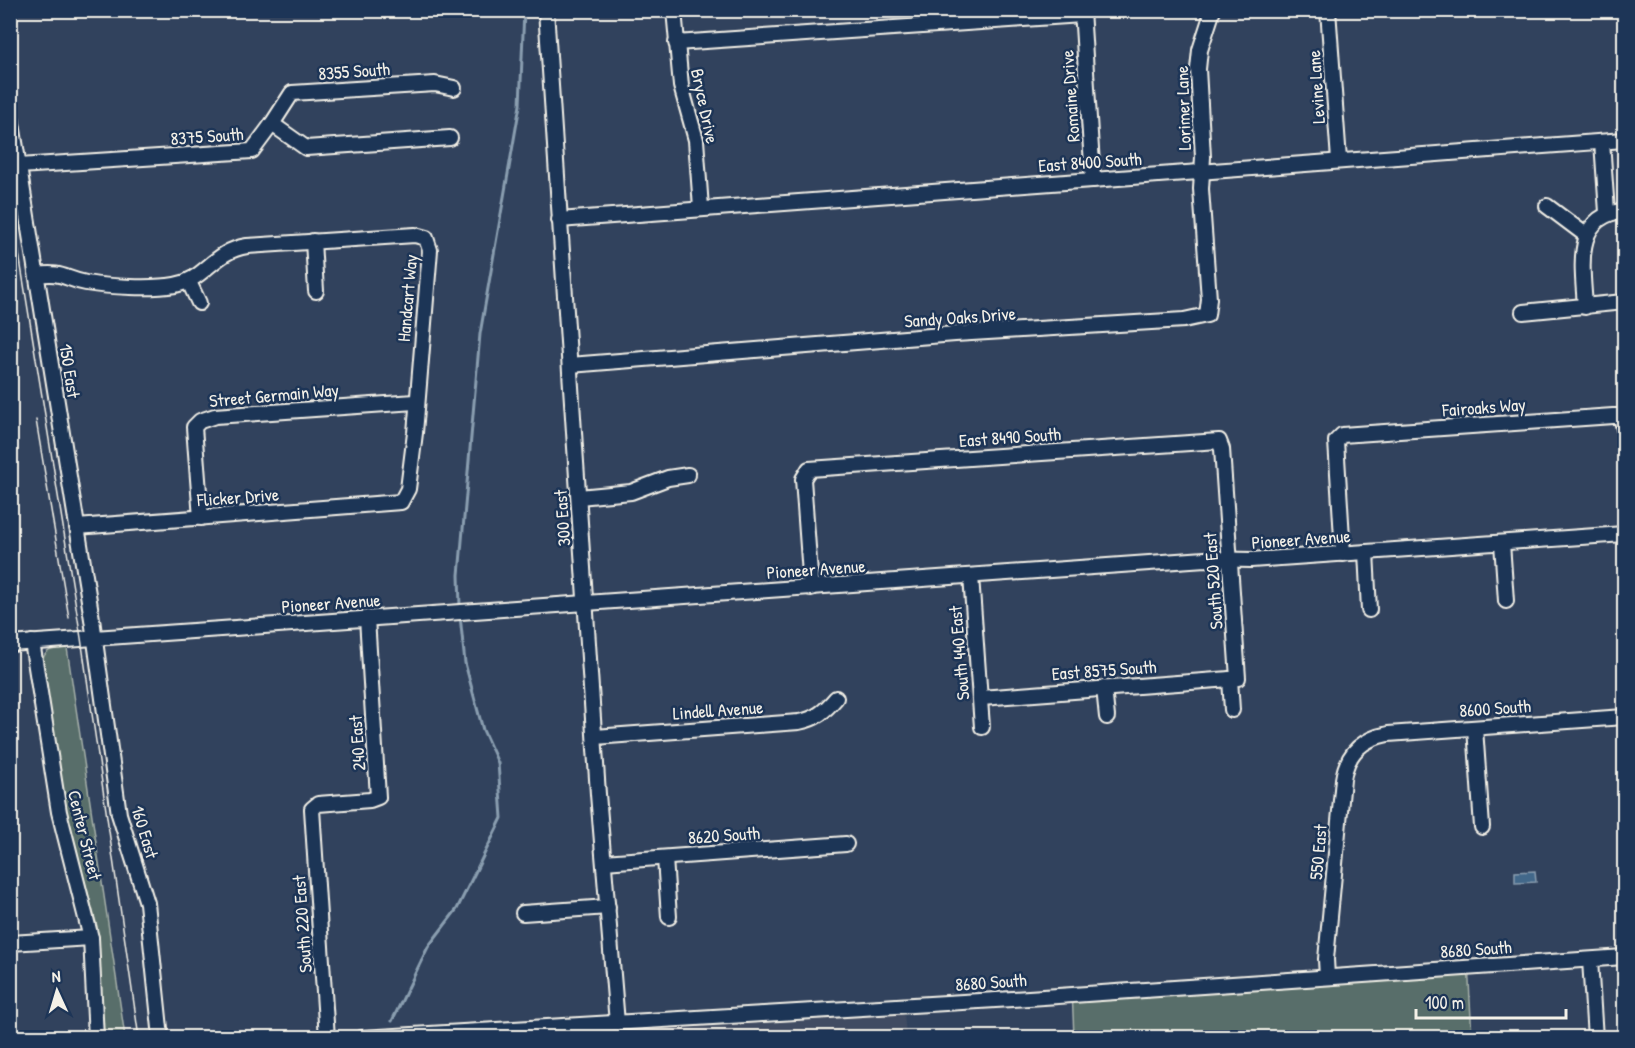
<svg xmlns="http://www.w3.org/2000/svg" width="1635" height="1048" font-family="'Patrick Hand',sans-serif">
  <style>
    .built { fill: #3f4b62 }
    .green { fill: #586e6a; stroke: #a6b0a9; stroke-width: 1.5 }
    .water { fill: #43678a; stroke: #8a9eb0; stroke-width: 1.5 }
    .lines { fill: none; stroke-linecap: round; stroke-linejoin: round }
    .stream { stroke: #8a9eb0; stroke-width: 3 }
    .minor-casing { stroke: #f4f1e8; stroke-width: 18 }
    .minor { stroke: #1d3557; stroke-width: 14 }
    .tram { stroke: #f4f1e8; stroke-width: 1.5 }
    .labels { text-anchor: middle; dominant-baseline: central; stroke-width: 5; stroke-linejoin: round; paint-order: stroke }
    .street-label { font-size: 18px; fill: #f4f1e8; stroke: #1d3557 }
  </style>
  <rect width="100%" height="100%" fill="#31425d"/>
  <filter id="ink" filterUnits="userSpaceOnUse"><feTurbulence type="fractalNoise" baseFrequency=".0167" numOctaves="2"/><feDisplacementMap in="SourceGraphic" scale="12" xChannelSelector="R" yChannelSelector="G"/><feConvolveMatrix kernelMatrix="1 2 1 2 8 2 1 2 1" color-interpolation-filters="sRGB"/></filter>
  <g filter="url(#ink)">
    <!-- built -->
    <polygon class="built" points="903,1000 906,1037 572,1038 571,1021"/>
    <!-- green -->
    <g class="green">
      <path d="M67,648L125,1037H103L97,926L66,814L42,663C44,648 54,649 67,648Z"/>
      <polygon points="1468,963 1472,1037 1074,1037 1072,989"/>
    </g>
    <!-- water -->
    <polygon class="water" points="1535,871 1536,882 1515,883 1515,872"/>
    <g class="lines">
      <!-- stream -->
      <g class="stream">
        <polyline points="460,607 459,575 480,334 520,105 524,10"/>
        <polyline points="392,1021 428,947 457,909 502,818 498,763 483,730 465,663 460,616"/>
      </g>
      <defs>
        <g id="minor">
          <polyline points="546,10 598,794 617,1023"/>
          <polyline points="674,10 681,86 696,140 701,208"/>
          <polyline points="1082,10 1093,180"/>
          <polyline points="1328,10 1339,160"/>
          <polyline points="676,43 1082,15"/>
          <polyline points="10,111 92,619 119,814 147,903 161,1038"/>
          <polyline points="272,124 292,93 435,84 454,88"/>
          <polyline points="1602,142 1607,212"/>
          <polyline points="19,166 252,151 272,124 306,148 450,138"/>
          <polyline points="1547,206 1587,236"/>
          <polyline points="559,220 1624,140"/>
          <polyline points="313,241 316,291"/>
          <path d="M37,275C63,271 64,279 86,283C110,287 151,289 175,285C205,280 213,251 247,246L415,235L426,238L430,250L415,433L408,489L401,502L77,527"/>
          <polyline points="189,282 199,303"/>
          <path d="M1585,307C1583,269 1572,215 1624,211"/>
          <polyline points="1523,312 1624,302"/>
          <polyline points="570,365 955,334 1184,320 1207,315 1209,299 1201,189 1203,157 1198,69 1200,50 1213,10"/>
          <polyline points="579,497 631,492 668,478 688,475"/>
          <polyline points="201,518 194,427 200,421 215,416 415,402"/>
          <polyline points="1502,543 1506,601"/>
          <polyline points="1366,552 1369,610"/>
          <polyline points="1343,554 1336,441 1342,435 1613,416 1621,416 1624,429"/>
          <polyline points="971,576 982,727"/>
          <polyline points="811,588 803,479 809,469 1219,441 1222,449 1238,678 1230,679 1232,710"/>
          <polyline points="32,642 59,812 91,938 96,1038"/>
          <polyline points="10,644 1205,559 1251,560 1624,534"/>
          <polyline points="1104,688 1107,717"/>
          <polyline points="981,698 1230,679"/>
          <polyline points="1475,728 1482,827"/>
          <path d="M595,737L799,722C816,719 825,711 836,698"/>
          <polyline points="665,858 669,917"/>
          <polyline points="604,862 846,844"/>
          <polyline points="523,913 608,907"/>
          <polyline points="10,943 91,938"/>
          <polyline points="1590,960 1595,1038"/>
          <path d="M1327,977L1326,959L1343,779C1347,753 1362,739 1388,734L1624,717"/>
          <polyline points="327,1038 312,809 318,804 370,800 378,797 367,618"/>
          <polyline points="362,1038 1029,998 1624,957"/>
        </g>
      </defs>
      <!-- minor casing -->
      <use href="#minor" class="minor-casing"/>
      <!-- minor -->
      <use href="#minor" class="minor"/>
      <!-- tram -->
      <g class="tram">
        <polyline points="10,198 81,638 139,1038"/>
        <polyline points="36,420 69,618"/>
      </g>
    </g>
  </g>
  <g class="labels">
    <!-- street labels -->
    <g class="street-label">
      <text transform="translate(354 71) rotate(-4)">8355 South</text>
      <text transform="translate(1316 87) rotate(-94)">Levine Lane</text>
      <text transform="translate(1070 96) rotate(-94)">Romaine Drive</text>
      <text transform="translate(705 106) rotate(78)">Bryce Drive</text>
      <text transform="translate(1183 108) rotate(-92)">Lorimer Lane</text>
      <text transform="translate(207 136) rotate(-4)">8375 South</text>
      <text transform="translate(1090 162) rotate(-4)">East 8400 South</text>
      <text transform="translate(407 298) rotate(-85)">Handcart Way</text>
      <text transform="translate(960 317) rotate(-4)">Sandy Oaks Drive</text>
      <text transform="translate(70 371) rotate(81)">150 East</text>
      <text transform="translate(274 395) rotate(-5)">Street Germain Way</text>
      <text transform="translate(1484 407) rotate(-4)">Fairoaks Way</text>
      <text transform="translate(1010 437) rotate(-4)">East 8490 South</text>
      <text transform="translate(238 497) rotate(-4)">Flicker Drive</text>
      <text transform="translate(562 518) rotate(-94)">300 East</text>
      <text transform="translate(1301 539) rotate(-4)">Pioneer Avenue</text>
      <text transform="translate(816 569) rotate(-4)">Pioneer Avenue</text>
      <text transform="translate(1213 581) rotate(-94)">South 520 East</text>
      <text transform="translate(331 603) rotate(-4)">Pioneer Avenue</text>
      <text transform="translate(959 653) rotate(-95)">South 440 East</text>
      <text transform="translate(1104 670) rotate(-4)">East 8575 South</text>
      <text transform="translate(1495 708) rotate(-4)">8600 South</text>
      <text transform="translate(718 710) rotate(-4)">Lindell Avenue</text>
      <text transform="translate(357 743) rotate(-94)">240 East</text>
      <text transform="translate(145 832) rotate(73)">160 East</text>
      <text transform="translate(85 835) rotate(76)">Center Street</text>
      <text transform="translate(724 835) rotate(-4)">8620 South</text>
      <text transform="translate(1318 852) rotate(-85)">550 East</text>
      <text transform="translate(302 924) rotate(-94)">South 220 East</text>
      <text transform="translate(1476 949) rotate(-4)">8680 South</text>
      <text transform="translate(991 982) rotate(-4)">8680 South</text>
    </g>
  </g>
  <!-- margin -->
  <rect width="1635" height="1048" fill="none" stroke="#1d3557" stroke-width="36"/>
  <rect x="18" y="18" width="1599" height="1012" fill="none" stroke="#f4f1e8" stroke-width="2" filter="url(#ink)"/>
  <!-- north arrow -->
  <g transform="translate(57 991) rotate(356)" stroke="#1d3557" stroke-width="4.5" paint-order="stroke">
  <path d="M0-4.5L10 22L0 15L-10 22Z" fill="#f4f1e8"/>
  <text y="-9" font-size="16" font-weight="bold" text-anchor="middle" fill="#f4f1e8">N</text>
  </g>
  <!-- scale -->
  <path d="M1416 1009v9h150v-9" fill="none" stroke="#f4f1e8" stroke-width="3"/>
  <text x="1425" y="1009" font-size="18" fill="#f4f1e8" stroke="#1d3557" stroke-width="4.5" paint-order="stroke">100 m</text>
</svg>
